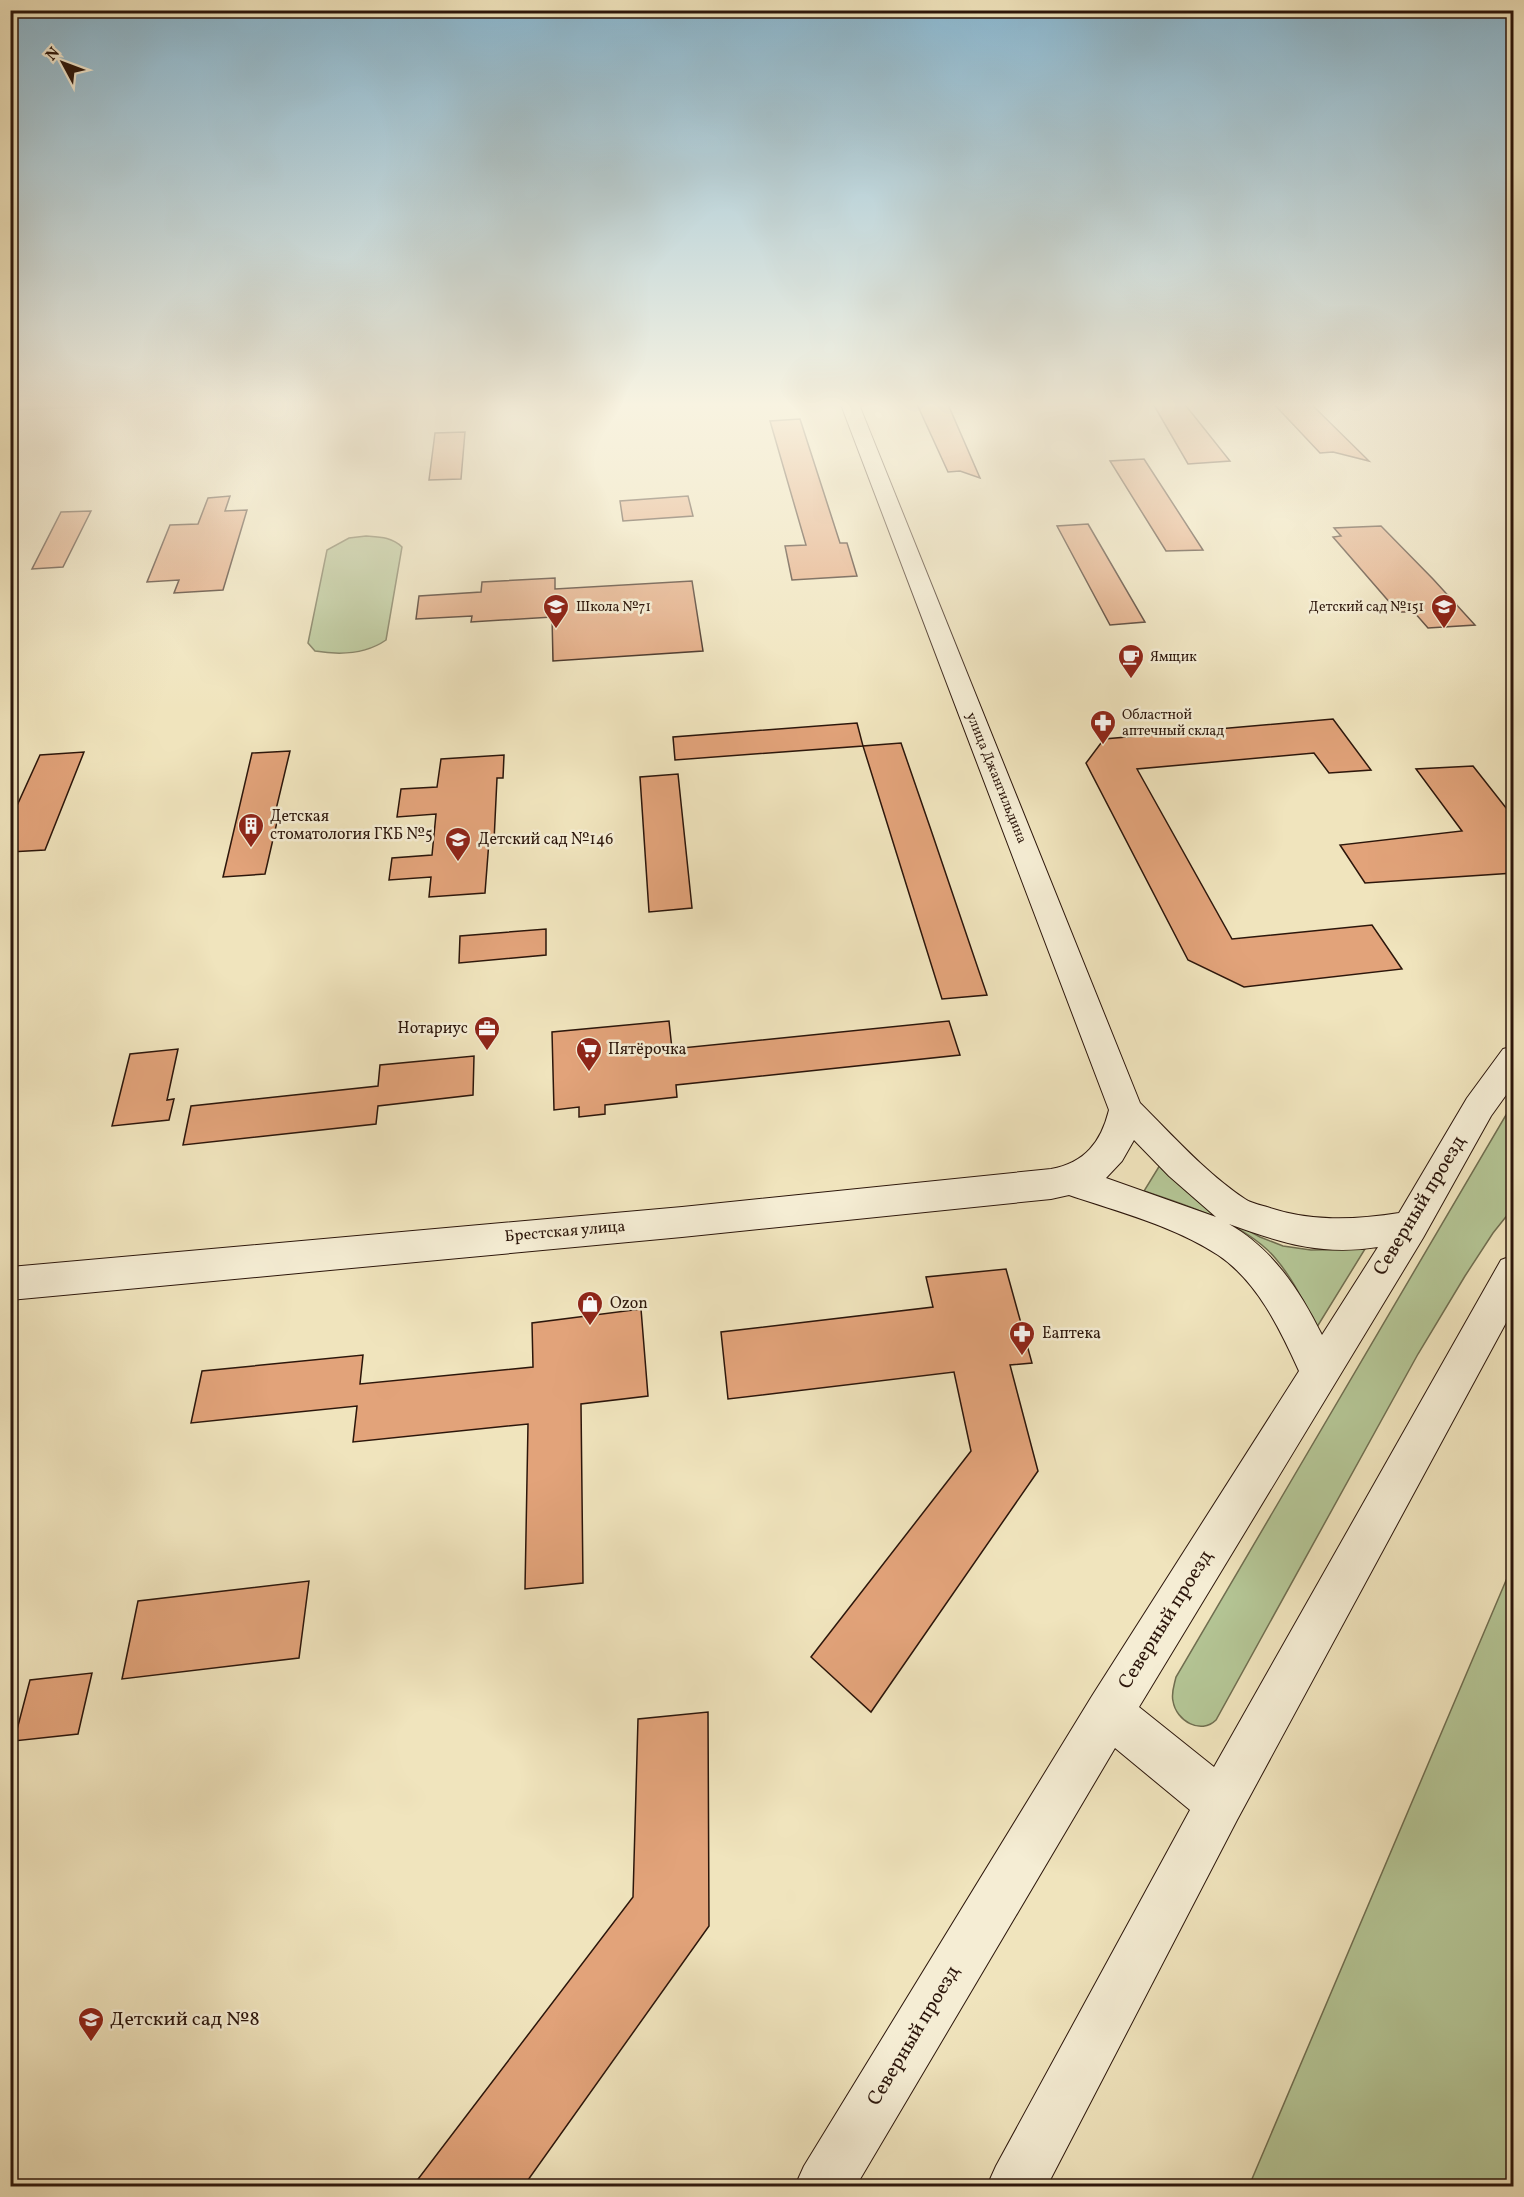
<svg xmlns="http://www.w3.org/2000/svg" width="1524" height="2197" font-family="Vollkorn,serif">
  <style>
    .green { fill: #b4c595; stroke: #706e50; stroke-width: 1.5 }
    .building { fill: #e2a37a; stroke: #2c160b; stroke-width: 1.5 }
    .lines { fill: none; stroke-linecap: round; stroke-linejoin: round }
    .secondary-casing { stroke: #2c160b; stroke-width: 2 }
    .secondary { fill: #f5edd4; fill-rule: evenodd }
    .labels { text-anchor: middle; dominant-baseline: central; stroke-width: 5; stroke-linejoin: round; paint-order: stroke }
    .far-poi-label { font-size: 14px; fill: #2c160b; stroke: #f5edd4; text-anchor: start }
    .far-street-label { font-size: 14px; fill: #2c160b; stroke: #f5edd4 }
    .poi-label { font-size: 16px; fill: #2c160b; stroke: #f5edd4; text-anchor: start }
    .street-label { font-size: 16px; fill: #2c160b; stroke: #f5edd4 }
    .near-street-label { font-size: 20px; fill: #2c160b; stroke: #f5edd4 }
    .near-poi-label { font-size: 20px; fill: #2c160b; stroke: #f5edd4; text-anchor: start }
  </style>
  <rect width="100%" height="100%" fill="#f0e4bd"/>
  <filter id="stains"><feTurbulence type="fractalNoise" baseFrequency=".00333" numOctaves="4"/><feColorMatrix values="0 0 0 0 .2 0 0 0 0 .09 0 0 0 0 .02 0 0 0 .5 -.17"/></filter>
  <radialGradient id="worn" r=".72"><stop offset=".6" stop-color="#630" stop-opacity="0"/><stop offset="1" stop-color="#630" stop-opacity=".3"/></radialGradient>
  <!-- green -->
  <g class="green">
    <polygon points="11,402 204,402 11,410"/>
    <path d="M366,536C380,537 392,537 402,547L386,640C366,654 339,655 315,651L308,643L327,550L349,538Z"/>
    <path d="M1513,1103V1208L1493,1233L1465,1276L1418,1354L1216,1720C1201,1735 1176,1721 1173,1701C1171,1693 1174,1686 1176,1677Z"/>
    <path d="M1160,1165L1205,1207L1260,1237L1283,1246L1311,1250L1365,1249L1317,1327C1304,1303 1293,1279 1276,1259C1247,1224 1186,1205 1144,1191Z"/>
    <polygon points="1513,1564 1513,2186 1249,2186"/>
  </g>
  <!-- building -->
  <g class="building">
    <polygon points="916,402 947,402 980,478 960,471 948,472"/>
    <polygon points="1152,402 1183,402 1230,461 1188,464"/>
    <polygon points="1272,402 1309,402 1369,461 1333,452 1320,453"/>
    <polygon points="800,419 840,543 847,543 857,576 792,580 785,546 806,545 770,421"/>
    <polygon points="465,432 461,479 429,480 435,433"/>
    <polygon points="1144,459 1203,550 1166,551 1110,461"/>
    <polygon points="230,496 225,511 247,510 223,590 174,593 179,580 147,582 170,525 198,524 208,498"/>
    <polygon points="688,496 693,516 623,521 620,501"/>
    <polygon points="91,511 63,567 32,569 61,512"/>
    <polygon points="1088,524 1145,622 1110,625 1057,526"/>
    <polygon points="1381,526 1433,579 1475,625 1428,628 1414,612 1398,612 1333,537 1341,536 1334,528"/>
    <polygon points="555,578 555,589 692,581 703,651 553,661 552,617 471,622 472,616 416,619 419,596 481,592 482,582"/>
    <polygon points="1333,719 1371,770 1329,773 1314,753 1137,769 1232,939 1372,925 1402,969 1244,987 1188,960 1086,763 1104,739"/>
    <polygon points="857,723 863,746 675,760 673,737"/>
    <polygon points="901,743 931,830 987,995 942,999 863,746"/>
    <polygon points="290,751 273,822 277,822 265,874 223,877 252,753"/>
    <polygon points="84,752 45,850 10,852 10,821 40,755"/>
    <polygon points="504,755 503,778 497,778 494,841 489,841 485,893 429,897 431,877 389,880 392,858 432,855 436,814 397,817 401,789 437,787 441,759"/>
    <polygon points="1473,766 1514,818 1514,873 1365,883 1340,845 1462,831 1416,769"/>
    <polygon points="678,774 692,908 649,912 640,777"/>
    <polygon points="546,929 546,955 459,963 460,936"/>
    <polygon points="669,1021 672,1049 949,1021 960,1055 676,1085 677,1097 605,1105 605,1114 579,1117 579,1107 554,1110 552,1032"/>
    <polygon points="178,1049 167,1100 174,1099 169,1120 112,1126 130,1054"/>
    <polygon points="474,1056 473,1095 378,1106 376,1124 183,1145 191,1106 378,1086 380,1065"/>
    <polygon points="1006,1269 1032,1363 1010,1365 1038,1471 871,1712 811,1657 971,1451 954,1372 728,1399 721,1332 933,1307 926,1277"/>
    <polygon points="641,1309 648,1396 581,1404 583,1583 525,1589 528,1424 353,1442 357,1406 191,1423 202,1371 363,1355 360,1384 533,1367 532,1323"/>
    <polygon points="309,1581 299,1658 122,1679 138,1601"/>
    <polygon points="92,1673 78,1734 14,1741 30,1680"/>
    <polygon points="708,1712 709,1926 523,2187 412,2187 633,1897 638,1719"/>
  </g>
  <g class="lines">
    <defs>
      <path id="secondary" d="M840,402H858L1140,1103C1172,1135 1207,1174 1245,1199C1251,1203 1260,1205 1267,1207C1310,1222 1355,1220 1399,1213L1467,1098L1503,1049L1514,1046V1084L1491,1116L1423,1238L1139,1707L1214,1767L1501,1260L1514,1255V1308L1237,1820L1047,2186H987L996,2166L1190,1810L1115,1748L856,2186H795L804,2166L1092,1696L1299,1371C1280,1329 1257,1281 1218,1255C1174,1226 1119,1212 1069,1195L1051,1199L682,1237L10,1300V1267L682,1207L1051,1169C1085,1163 1101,1142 1109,1110ZM1134,1140L1169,1176L1216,1217L1106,1178L1122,1161ZM1229,1224C1281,1243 1322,1256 1378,1247L1322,1335C1300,1291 1273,1249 1229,1224Z"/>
    </defs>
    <!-- secondary casing -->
    <use href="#secondary" class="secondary-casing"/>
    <!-- secondary -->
    <use href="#secondary" class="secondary"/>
  </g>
  <!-- sky -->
  <linearGradient id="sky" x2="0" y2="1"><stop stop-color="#89b8d2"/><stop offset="0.57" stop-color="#f8f3e1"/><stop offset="1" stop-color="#f8f3e1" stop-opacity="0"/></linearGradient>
  <rect width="1524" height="710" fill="url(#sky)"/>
  <!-- icons -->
  <defs>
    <symbol id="school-pin" viewBox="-11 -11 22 30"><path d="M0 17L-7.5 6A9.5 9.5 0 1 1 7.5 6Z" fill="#8f2418" stroke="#f5edd4"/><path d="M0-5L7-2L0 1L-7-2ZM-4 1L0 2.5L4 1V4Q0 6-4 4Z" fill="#fff"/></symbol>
    <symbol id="cafe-pin" viewBox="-11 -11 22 30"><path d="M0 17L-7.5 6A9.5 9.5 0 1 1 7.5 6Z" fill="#8f2418" stroke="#f5edd4"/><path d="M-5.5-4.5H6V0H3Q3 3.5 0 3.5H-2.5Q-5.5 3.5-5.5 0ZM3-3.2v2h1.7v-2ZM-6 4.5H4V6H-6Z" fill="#fff"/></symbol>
    <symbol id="pharmacy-pin" viewBox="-11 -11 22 30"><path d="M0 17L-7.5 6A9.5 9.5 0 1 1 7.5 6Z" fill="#8f2418" stroke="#f5edd4"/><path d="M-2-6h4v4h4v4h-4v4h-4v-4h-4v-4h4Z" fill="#fff"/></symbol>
    <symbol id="building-pin" viewBox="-11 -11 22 30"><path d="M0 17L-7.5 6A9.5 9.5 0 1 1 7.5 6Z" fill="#8f2418" stroke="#f5edd4"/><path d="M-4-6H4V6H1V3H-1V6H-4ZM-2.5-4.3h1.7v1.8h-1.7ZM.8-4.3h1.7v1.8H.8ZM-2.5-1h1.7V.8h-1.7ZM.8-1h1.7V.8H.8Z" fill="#fff"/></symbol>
    <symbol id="office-pin" viewBox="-11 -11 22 30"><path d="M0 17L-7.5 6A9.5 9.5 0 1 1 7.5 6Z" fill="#8f2418" stroke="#f5edd4"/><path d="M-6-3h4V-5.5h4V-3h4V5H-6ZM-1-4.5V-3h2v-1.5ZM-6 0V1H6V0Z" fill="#fff"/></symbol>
    <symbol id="supermarket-pin" viewBox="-11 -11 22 30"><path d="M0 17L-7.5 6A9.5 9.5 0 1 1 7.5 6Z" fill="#8f2418" stroke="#f5edd4"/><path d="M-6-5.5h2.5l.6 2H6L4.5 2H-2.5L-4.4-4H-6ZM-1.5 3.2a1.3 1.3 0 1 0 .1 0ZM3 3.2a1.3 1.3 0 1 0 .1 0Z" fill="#fff"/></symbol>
    <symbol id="shop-pin" viewBox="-11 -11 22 30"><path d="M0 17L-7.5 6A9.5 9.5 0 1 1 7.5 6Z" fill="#8f2418" stroke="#f5edd4"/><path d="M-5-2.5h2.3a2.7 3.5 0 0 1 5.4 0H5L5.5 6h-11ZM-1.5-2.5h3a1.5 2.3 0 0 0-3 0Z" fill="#fff"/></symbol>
  </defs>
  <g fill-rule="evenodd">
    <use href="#school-pin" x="541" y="592" width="30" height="40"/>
    <use href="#school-pin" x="1429" y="592" width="30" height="40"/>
    <use href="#cafe-pin" x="1116" y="642" width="30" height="40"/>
    <use href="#pharmacy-pin" x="1088" y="708" width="30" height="40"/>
    <use href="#building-pin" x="236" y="811" width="30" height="40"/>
    <use href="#school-pin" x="443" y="825" width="30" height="40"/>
    <use href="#office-pin" x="472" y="1014" width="30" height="40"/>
    <use href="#supermarket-pin" x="574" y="1035" width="30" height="40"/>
    <use href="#shop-pin" x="575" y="1289" width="30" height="40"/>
    <use href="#pharmacy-pin" x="1007" y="1319" width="30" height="40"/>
    <use href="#school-pin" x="76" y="2005" width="30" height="40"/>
  </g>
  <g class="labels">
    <!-- far-poi labels -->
    <g class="far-poi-label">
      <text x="576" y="607">Школа №71</text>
      <text x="1424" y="607" text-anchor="end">Детский сад №151</text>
      <text x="1150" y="657">Ямщик</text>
      <text x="1122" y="715">Областной<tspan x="1122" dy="16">аптечный склад</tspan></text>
    </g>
    <!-- far-street labels -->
    <g class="far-street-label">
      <text transform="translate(996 778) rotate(68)">улица Джангильдина</text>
    </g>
    <!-- poi labels -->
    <g class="poi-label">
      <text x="270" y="817">Детская<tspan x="270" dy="18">стоматология ГКБ №5</tspan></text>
      <text x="478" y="840">Детский сад №146</text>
      <text x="468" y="1029" text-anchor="end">Нотариус</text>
      <text x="608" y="1050">Пятёрочка</text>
      <text x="610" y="1304">Ozon</text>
      <text x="1042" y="1334">Еаптека</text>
    </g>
    <!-- street labels -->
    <g class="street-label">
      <text transform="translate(565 1232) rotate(-5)">Брестская улица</text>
    </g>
    <!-- near-street labels -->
    <g class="near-street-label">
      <text transform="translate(1420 1206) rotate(-59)">Северный проезд</text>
      <text transform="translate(1166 1620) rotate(-58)">Северный проезд</text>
      <text transform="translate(914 2036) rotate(-59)">Северный проезд</text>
    </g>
    <!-- near-poi labels -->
    <g class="near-poi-label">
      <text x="110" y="2020">Детский сад №8</text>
    </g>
  </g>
  <!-- margin -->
  <rect width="1524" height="2197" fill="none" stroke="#f0e4bd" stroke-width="36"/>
  <rect x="12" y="12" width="1500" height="2173" fill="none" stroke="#2c160b" stroke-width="3"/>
  <rect x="18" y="18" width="1488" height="2161" fill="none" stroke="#2c160b" stroke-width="1.5"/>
  <!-- north arrow -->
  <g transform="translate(63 63) rotate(311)" stroke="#f5edd4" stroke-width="4.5" paint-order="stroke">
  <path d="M0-4.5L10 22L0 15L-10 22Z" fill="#2c160b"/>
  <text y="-9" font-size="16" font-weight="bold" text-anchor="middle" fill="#2c160b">N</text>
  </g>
  <rect width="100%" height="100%" filter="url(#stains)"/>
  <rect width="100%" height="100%" fill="url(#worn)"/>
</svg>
